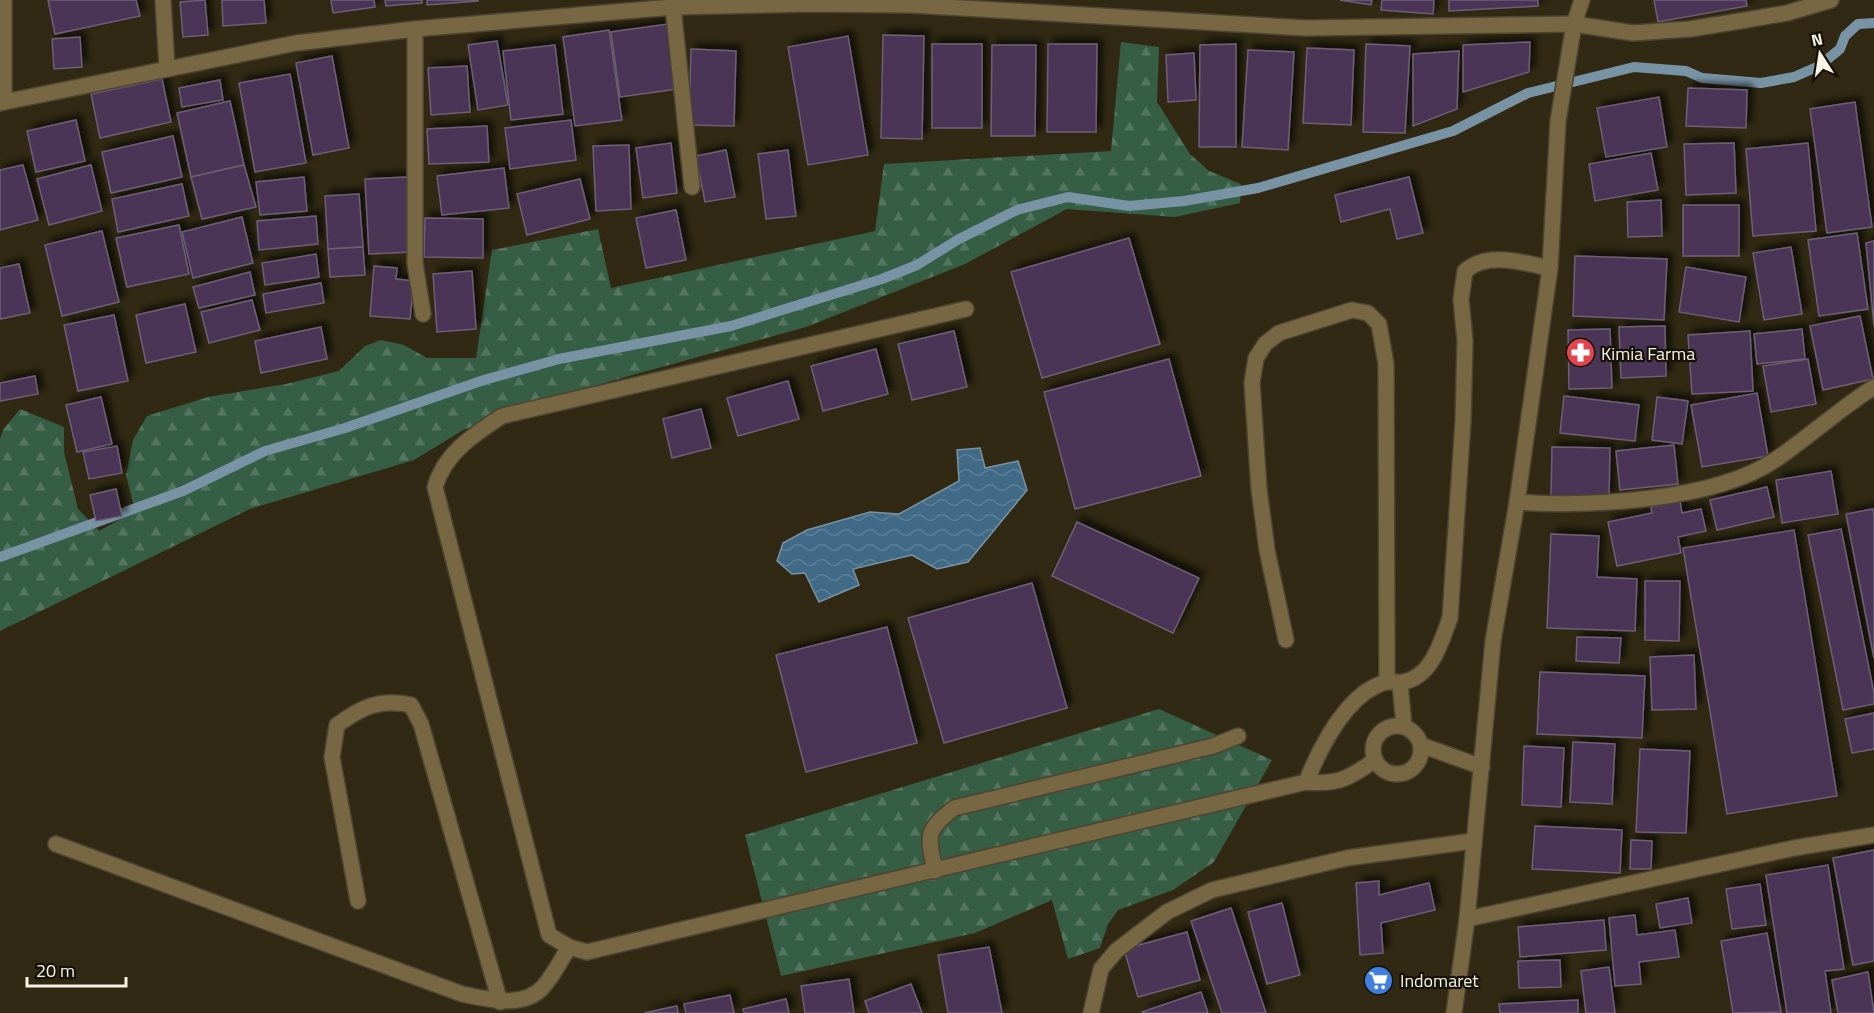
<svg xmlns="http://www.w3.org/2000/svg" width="1874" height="1013" font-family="'Titillium Web',sans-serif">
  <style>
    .forest { fill: url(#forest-firs) }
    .water { fill: url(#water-waves); stroke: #7893a4; stroke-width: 1.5 }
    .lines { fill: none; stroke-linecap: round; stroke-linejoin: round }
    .stream { stroke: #7893a4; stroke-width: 10 }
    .building { fill: #4b3457; stroke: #6d5f75; stroke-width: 1.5; filter: url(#shadow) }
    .minor-casing { stroke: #4d4531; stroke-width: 18 }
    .minor { stroke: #786743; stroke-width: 15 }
    .labels { text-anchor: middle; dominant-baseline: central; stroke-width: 4.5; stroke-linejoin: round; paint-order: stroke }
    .poi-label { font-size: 18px; fill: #f9f4e6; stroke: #161209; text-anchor: start }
  </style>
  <defs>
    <pattern id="forest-firs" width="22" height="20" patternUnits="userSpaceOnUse" patternTransform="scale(1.5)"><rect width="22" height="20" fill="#365e45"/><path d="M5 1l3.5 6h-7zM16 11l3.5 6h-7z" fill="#547660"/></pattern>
    <pattern id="water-waves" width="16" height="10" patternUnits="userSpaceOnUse" patternTransform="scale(1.5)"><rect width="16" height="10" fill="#416a87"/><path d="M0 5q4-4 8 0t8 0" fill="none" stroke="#5d8098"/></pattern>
    <filter id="shadow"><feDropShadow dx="5.5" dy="-5.5" stdDeviation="3" flood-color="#0009"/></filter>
  </defs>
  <rect width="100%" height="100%" fill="#312913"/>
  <!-- forest -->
  <g class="forest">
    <polygon points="1121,42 1159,47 1157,102 1190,154 1209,171 1241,184 1240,203 1175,217 1067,209 965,264 806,327 611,381 465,429 414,460 250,509 0,631 0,438 3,430 20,409 64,427 64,452 78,509 99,531 135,511 126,475 133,440 147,416 208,397 286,384 339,371 365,346 381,340 404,345 427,358 476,358 492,250 598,229 611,288 875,231 884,164 1111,151"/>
    <polygon points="1159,709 1272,760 1214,862 1173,890 1118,910 1108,924 1100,948 1068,959 1052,900 975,933 781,976 745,835"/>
  </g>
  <!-- water -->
  <polygon class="water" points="980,448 985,468 1018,461 1027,490 968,562 937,569 912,555 853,569 859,585 819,602 805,573 792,574 777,561 783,543 807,530 870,512 899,514 959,481 957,450"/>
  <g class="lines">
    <!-- stream -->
    <polyline class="stream" points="0,557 183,491 265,451 345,428 484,380 559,359 731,326 882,279 917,265 959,239 1017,210 1068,197 1129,206 1184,201 1258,188 1453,131 1528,93 1634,67 1686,71 1702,78 1761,83 1794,77 1819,66 1840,49 1845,36 1858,24 1874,23"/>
  </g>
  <!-- building -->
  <g class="building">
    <polygon points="48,0 136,0 140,16 55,34"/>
    <polygon points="205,0 208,35 183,37 180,2"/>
    <polygon points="222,0 264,0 266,23 223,26"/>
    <polygon points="331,0 374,0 375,7 333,13"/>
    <polygon points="385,0 422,0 422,3 386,6"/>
    <polygon points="427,0 478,0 478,1 427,5"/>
    <polygon points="1340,0 1372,0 1371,5"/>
    <polygon points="1382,0 1434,0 1433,14 1381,10"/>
    <polygon points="1449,0 1538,0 1538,6 1449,11"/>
    <polygon points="1654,0 1746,0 1747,6 1658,22"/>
    <polygon points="668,24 677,89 620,97 611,32"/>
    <polygon points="609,30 622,120 575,126 563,37"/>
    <polygon points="883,35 924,36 922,139 881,138"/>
    <polygon points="848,36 868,155 808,165 788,47"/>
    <polygon points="80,37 82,67 54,69 52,39"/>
    <polygon points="497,41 508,105 478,110 468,45"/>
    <polygon points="1530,42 1529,72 1463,92 1463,45"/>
    <rect x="932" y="44" width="50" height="84"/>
    <polygon points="1048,44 1097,44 1096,132 1047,132"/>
    <polygon points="1236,44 1236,147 1199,147 1200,45"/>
    <polygon points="1366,44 1410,46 1405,133 1363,132"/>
    <polygon points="555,45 563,114 511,120 503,51"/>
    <polygon points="992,45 1036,45 1035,136 991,136"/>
    <polygon points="1307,48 1354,50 1351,125 1303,123"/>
    <polygon points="691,49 736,51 734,126 689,125"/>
    <polygon points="1248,50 1294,52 1288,150 1242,147"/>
    <polygon points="1459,51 1457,109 1413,126 1413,54"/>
    <polygon points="1194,53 1196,100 1168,102 1166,55"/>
    <polygon points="332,56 349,148 313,155 296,63"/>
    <polygon points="467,66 470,112 431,115 428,68"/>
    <polygon points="290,74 306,163 255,172 239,83"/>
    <polygon points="162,79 171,122 100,138 91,94"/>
    <polygon points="220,80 223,100 182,107 179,88"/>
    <polygon points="1688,88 1747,90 1746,128 1686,126"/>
    <polygon points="1659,97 1667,147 1606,157 1597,108"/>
    <polygon points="230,101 244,165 191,177 177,113"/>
    <polygon points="1855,102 1872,227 1827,233 1810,109"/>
    <polygon points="76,120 85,161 36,172 27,131"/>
    <polygon points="571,120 576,160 510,169 505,128"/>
    <polygon points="487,126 489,162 429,164 427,129"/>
    <polygon points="173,136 182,177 111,193 102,152"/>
    <polygon points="671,143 677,193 643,198 636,148"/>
    <polygon points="1734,143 1736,193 1686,195 1684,144"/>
    <polygon points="1808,143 1816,231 1753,236 1746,149"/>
    <polygon points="629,145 631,209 596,211 593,146"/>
    <polygon points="726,150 735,197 705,202 696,156"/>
    <polygon points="788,150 796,216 766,219 758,154"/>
    <polygon points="1651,153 1658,190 1595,201 1589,164"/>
    <polygon points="23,165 38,220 0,230 0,170"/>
    <polygon points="91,165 102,211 49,225 37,179"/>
    <polygon points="244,165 256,207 202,219 191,177"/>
    <polygon points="504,168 509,208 442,215 437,176"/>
    <polygon points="304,177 307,211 260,215 256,182"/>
    <polygon points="407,177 411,252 369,254 365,179"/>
    <polygon points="1409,177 1423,233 1397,239 1390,209 1341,222 1335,195"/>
    <polygon points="580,179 590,219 527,235 517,194"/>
    <polygon points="182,184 189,216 118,232 112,199"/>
    <polygon points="359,194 363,247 328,249 325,196"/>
    <polygon points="1661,200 1662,236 1628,237 1627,202"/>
    <rect x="1683" y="205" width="56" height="51"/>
    <polygon points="676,210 686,260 646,268 636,218"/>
    <polygon points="316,216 318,244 259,250 257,221"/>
    <polygon points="242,217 253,263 193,278 182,232"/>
    <polygon points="425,218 483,219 483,258 424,257"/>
    <polygon points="179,225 189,274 127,287 116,238"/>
    <polygon points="102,231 119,302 62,316 45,245"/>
    <polygon points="1857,233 1868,309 1819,316 1808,240"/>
    <polygon points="1129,238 1160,344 1042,378 1011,272"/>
    <polygon points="1874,241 1874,326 1866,243"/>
    <polygon points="363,247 365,275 330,277 328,249"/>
    <polygon points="1791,247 1802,314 1764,320 1753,253"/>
    <polygon points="316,254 319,277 265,285 262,263"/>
    <polygon points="1575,256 1667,259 1664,320 1573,316"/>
    <polygon points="19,264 30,313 0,319 0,268"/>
    <polygon points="374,266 397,268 396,279 414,281 410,319 370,316"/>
    <polygon points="1686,267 1746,277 1739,322 1679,312"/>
    <polygon points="472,271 476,329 437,332 433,274"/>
    <polygon points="250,272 255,295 199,308 193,287"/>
    <polygon points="321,283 324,303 266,313 263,294"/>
    <polygon points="252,300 260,330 209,343 201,312"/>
    <polygon points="185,304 196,352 146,363 136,315"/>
    <polygon points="114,315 128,381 78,391 64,325"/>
    <polygon points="1860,316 1873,379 1823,390 1810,326"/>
    <polygon points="1665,326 1666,376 1621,378 1619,327"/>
    <polygon points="321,327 327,359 261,373 255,341"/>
    <polygon points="1610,329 1612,388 1569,389 1568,330"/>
    <polygon points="1802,329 1805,359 1757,364 1754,334"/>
    <polygon points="954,331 967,387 912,400 898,344"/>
    <polygon points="1750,331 1753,391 1692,394 1688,335"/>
    <polygon points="876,349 888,394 823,411 811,366"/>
    <polygon points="1169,359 1201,476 1075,509 1044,392"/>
    <polygon points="1808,359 1816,404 1771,412 1763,366"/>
    <polygon points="35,376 38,394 0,401 0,383"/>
    <polygon points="788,381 799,419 738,436 727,398"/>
    <polygon points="1757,393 1768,456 1702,467 1691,405"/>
    <polygon points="1564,396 1639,405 1635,441 1560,433"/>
    <polygon points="101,397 112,444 77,452 66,405"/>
    <polygon points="1657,397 1688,401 1682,444 1652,440"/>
    <polygon points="701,409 711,448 672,458 663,419"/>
    <polygon points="1674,445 1678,484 1620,490 1616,451"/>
    <polygon points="117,446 122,473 89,479 83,452"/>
    <polygon points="1552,447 1610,448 1609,497 1551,496"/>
    <polygon points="1831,471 1838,514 1782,523 1776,480"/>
    <polygon points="1767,487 1774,517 1717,530 1710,500"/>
    <polygon points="116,489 122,516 96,521 90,495"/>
    <polygon points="1680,501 1682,513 1701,509 1706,531 1678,537 1681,553 1617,566 1608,522 1652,513 1651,507"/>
    <polygon points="1873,509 1874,516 1874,658 1846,514"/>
    <polygon points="1077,522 1199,578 1173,633 1052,576"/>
    <polygon points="1841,529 1874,693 1874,704 1843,710 1808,535"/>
    <polygon points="1794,530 1837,796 1727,814 1683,548"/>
    <polygon points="1551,534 1599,536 1597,577 1637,579 1635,631 1547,628"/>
    <polygon points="1645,581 1680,581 1679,641 1645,640"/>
    <polygon points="1032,583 1067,708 944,743 908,618"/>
    <polygon points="887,627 917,743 806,772 776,655"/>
    <polygon points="1577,637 1621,638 1619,663 1576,661"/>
    <polygon points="1694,655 1696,709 1652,710 1650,657"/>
    <polygon points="1540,672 1645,676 1642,738 1537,734"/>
    <polygon points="1874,713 1874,749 1852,753 1845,719"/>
    <polygon points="1573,742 1615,744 1612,804 1570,802"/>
    <polygon points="1524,746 1564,748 1561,807 1522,805"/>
    <polygon points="1640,749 1690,751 1686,833 1636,832"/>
    <polygon points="1535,826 1622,830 1620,873 1532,869"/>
    <polygon points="1631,840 1652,841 1651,869 1630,869"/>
    <polygon points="1874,850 1874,961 1853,965 1833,858"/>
    <polygon points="1828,865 1844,969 1825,971 1831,1013 1787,1013 1766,875"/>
    <polygon points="1379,881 1379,895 1429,883 1435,910 1381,923 1383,953 1360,955 1356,883"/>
    <polygon points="1760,884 1766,925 1732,929 1726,889"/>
    <polygon points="1688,898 1692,923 1660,928 1656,904"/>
    <polygon points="1282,903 1300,975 1267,984 1248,912"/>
    <polygon points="1231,908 1266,1013 1222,1013 1191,921"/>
    <polygon points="1635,915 1637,935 1675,930 1679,957 1639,962 1641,984 1615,986 1609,918"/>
    <polygon points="1604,920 1606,950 1520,957 1518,927"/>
    <polygon points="1187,932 1200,980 1138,997 1124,949"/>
    <polygon points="1767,933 1781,1012 1733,1013 1721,941"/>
    <polygon points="989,947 1002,1013 948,1013 938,955"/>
    <polygon points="1560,960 1561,987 1519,988 1518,961"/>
    <polygon points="1609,967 1615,1013 1586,1013 1581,971"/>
    <polygon points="1868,972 1874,1013 1838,1013 1832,980"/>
    <polygon points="849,979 854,1013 805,1013 801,986"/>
    <polygon points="911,984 922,1013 869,1013 865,1001"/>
    <polygon points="1201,992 1208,1013 1142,1013 1142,1012"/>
    <polygon points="730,995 734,1013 686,1013 684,1004"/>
    <polygon points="786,999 789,1013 744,1013 743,1009"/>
    <polygon points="1578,1000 1578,1013 1500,1013 1499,1004"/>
    <polygon points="677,1006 678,1013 644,1013"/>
  </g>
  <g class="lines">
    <defs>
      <g id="minor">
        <polyline points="163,0 167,68"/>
        <polyline points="673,7 692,187"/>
        <polyline points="415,29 415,263 423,314"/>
        <polyline points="4,101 4,0"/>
        <polyline points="0,103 296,43 415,29 673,7 809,4 911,5 1306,28 1574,24 1633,33 1690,29 1740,21 1787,13 1831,0"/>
        <path d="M966,309L502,416C473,435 445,453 435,487L549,935L569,947L587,952L1306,782C1319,751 1337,714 1364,693C1370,689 1382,682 1389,682C1394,681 1398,683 1403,682C1432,677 1441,642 1450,618L1463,421L1465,341L1461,299L1465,271C1488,251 1523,263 1550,268"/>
        <path d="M1517,502C1589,507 1714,501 1775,460C1809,437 1839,409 1874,387"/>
        <polyline points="1286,640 1267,550 1259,489 1252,383 1256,358 1265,344 1279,333 1352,310 1368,313 1379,324 1386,364 1387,681"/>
        <polyline points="1400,683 1404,726"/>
        <circle cx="1397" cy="750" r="24"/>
        <polyline points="1421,745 1482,767"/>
        <path d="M1306,782C1338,785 1350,778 1375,760"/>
        <path d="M56,844L462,994C486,999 524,1009 543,987C553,976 561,960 569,947"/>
        <path d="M935,871C928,835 924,832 954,808L1213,746L1238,736"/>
        <path d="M358,901L332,757L337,725C362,707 380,698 411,705L421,724L500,1002"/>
        <polyline points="1467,919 1794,848 1874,835"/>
        <polyline points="1091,1013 1101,969 1116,951 1167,912 1212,890 1347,858 1473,841"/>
        <polyline points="1454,1013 1467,919 1493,641 1517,502 1550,268 1558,121 1574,24 1582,0"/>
      </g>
    </defs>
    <!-- minor casing -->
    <use href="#minor" class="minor-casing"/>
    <!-- minor -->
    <use href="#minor" class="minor"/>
  </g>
  <!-- icons -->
  <defs>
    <symbol id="pharmacy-disc" viewBox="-11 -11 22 22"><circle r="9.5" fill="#e0444e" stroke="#161209"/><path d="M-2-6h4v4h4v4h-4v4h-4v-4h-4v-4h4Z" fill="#fff"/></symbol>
    <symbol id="supermarket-disc" viewBox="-11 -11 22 22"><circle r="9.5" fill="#3f7fe0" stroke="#161209"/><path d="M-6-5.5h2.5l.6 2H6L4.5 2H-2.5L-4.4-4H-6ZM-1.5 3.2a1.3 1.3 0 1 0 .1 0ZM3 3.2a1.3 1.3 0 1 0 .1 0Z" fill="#fff"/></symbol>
  </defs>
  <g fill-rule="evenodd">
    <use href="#pharmacy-disc" x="1564" y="336" width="33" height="33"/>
    <use href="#supermarket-disc" x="1362" y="964" width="33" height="33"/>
  </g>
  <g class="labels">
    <!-- poi labels -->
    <g class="poi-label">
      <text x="1601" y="353">Kimia Farma</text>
      <text x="1400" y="980">Indomaret</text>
    </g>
  </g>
  <!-- north arrow -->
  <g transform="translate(1820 54) rotate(348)" stroke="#161209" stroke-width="4.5" paint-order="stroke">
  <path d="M0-4.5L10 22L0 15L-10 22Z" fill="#f9f4e6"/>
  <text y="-9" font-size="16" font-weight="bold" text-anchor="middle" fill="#f9f4e6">N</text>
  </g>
  <!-- scale -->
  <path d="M27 977v9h99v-9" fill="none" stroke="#f9f4e6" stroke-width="3"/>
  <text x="36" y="977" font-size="18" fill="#f9f4e6" stroke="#161209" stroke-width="4.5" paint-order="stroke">20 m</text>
</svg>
